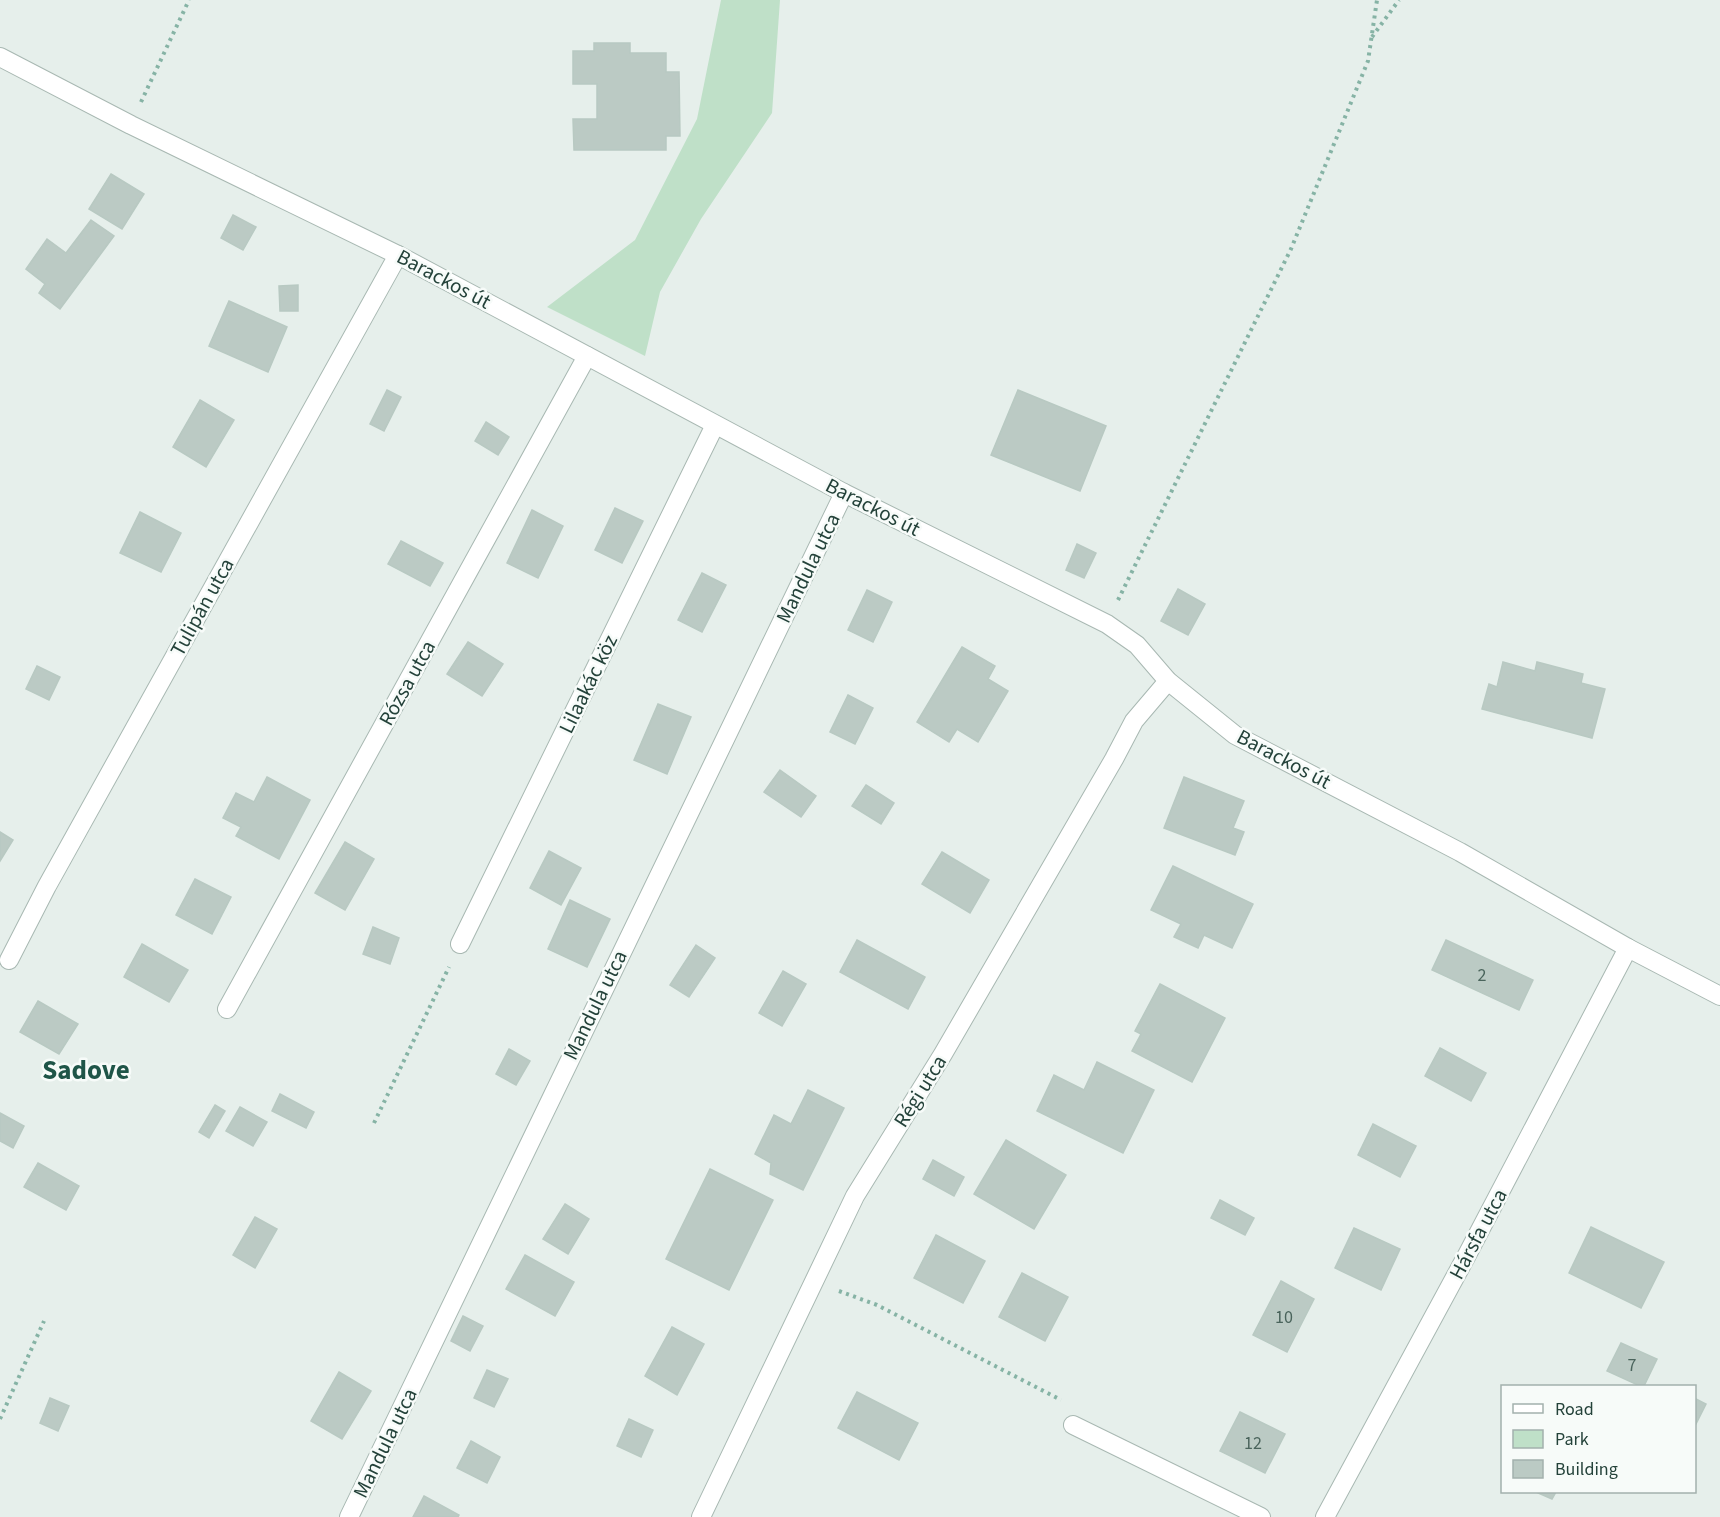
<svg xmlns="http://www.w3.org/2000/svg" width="1720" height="1517" font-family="'Source Sans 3',sans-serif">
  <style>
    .green { fill: #bfe0c8 }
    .building { fill: #bbcac4; stroke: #b8c9c2; stroke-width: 1.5 }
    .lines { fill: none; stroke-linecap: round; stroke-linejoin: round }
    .minor-casing { stroke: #a8b8b2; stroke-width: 20 }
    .path { stroke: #86b3a5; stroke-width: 4; stroke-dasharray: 3 4.5; stroke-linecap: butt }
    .minor { stroke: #fff; stroke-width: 18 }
    .labels { text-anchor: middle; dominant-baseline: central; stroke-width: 5; stroke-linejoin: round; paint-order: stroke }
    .number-label { font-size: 18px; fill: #4a645c }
    .street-label { font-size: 21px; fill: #24423a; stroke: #f7fbf9 }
    .district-label { font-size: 27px; font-weight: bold; fill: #1f5548; stroke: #f7fbf9 }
  </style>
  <rect width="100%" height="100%" fill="#e6efeb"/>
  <!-- green -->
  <polygon class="green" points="721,0 780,0 772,113 701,219 660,292 645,356 547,307 635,240 697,119"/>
  <!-- building -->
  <g class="building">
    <polygon points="594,43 630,43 630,53 666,53 666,72 679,72 680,136 666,136 666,150 574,150 573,119 597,119 597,84 573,84 573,51 594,51"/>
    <polygon points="111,174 144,194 122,229 89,209"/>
    <polygon points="233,215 256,227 243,250 221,238"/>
    <polygon points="91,220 114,236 60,309 39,293 45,284 26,269 47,239 66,253"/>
    <polygon points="298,285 298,311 280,311 279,286"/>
    <polygon points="229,301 287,327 268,372 209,346"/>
    <polygon points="387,390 401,397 384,431 370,424"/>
    <polygon points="1018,390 1106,426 1080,491 991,455"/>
    <polygon points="200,400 234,420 206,467 173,447"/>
    <polygon points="486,422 509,437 498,455 475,441"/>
    <polygon points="615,508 643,521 622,563 595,550"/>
    <polygon points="532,510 563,526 538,578 507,563"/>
    <polygon points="140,512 181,533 161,572 120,553"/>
    <polygon points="401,541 443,563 430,586 388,564"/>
    <polygon points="1077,544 1096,553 1084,578 1066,570"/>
    <polygon points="702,573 726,585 702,632 678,620"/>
    <polygon points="1178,589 1205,604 1188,635 1161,621"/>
    <polygon points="867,590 892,602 873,642 848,630"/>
    <polygon points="468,642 503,664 482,696 447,674"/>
    <polygon points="962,647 995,666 988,679 1008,691 978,742 957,729 949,742 917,722"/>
    <polygon points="1503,662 1535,671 1537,662 1583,674 1581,683 1605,689 1592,738 1482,709 1489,684 1497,687"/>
    <polygon points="37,666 60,677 49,700 26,689"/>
    <polygon points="848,695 873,708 855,744 830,732"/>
    <polygon points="658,704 691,717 667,774 634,760"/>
    <polygon points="780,770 816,796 801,817 764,792"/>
    <polygon points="267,777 310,800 279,859 236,836 241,827 223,818 236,793 254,802"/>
    <polygon points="1184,777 1244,801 1233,828 1244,832 1235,855 1164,828"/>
    <polygon points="866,785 894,803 881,824 852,806"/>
    <polygon points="0,832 13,840 0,861"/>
    <polygon points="345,842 374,859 345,910 315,893"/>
    <polygon points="549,851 581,868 561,905 530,888"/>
    <polygon points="942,852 989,880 970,913 922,884"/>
    <polygon points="1173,866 1253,904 1232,948 1204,935 1198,948 1174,937 1181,924 1151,910"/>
    <polygon points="195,879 231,897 212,934 176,915"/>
    <polygon points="570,900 610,919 587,967 548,949"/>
    <polygon points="373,927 399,938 390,964 363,954"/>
    <polygon points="857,940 925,977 908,1009 840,972"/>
    <polygon points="1446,940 1533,980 1519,1010 1432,970"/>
    <polygon points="142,944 188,970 169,1002 124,977"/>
    <polygon points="696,945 715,958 689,997 670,985"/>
    <polygon points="783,971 806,984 782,1026 759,1013"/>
    <polygon points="1160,984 1225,1018 1192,1082 1132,1051 1141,1034 1135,1031"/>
    <polygon points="38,1001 78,1024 59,1054 20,1032"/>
    <polygon points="1440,1048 1486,1073 1471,1101 1425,1076"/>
    <polygon points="509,1049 530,1061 516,1085 496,1074"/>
    <polygon points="1097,1062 1154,1090 1123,1153 1037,1111 1054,1075 1084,1090"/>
    <polygon points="808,1090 844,1108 803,1190 770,1174 771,1163 755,1154 774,1115 791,1124"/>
    <polygon points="280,1094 314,1112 306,1128 272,1111"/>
    <polygon points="215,1105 225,1111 209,1138 199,1132"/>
    <polygon points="240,1107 267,1122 253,1146 226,1131"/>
    <polygon points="0,1113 24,1126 13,1148 0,1141"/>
    <polygon points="1373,1124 1416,1146 1400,1177 1358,1155"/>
    <polygon points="1006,1140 1066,1175 1034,1229 974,1194"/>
    <polygon points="933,1160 964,1177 954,1196 923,1179"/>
    <polygon points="38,1163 79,1186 66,1210 24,1187"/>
    <polygon points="710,1169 773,1200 729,1290 666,1259"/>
    <polygon points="1220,1200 1254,1218 1245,1235 1211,1218"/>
    <polygon points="565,1204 589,1219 568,1254 543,1239"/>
    <polygon points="255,1217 277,1229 255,1268 233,1255"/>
    <polygon points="1591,1227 1664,1262 1641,1308 1569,1273"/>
    <polygon points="1354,1228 1400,1249 1381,1290 1335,1268"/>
    <polygon points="936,1235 985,1261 963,1303 914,1278"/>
    <polygon points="525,1255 574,1282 555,1316 506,1289"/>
    <polygon points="1022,1273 1068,1297 1045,1341 999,1317"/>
    <polygon points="1281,1281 1314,1299 1287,1352 1253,1335"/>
    <polygon points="463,1316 483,1326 470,1351 451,1341"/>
    <polygon points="672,1327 704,1344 677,1395 645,1376"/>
    <polygon points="1621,1343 1657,1359 1644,1386 1640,1386 1607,1371"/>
    <polygon points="487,1370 508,1379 494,1407 474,1398"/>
    <polygon points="339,1372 371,1391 342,1439 311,1421"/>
    <polygon points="857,1392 918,1423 899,1460 838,1428"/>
    <polygon points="50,1398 69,1406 58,1431 40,1423"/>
    <polygon points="1694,1398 1706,1404 1694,1428"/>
    <polygon points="1240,1412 1285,1434 1265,1473 1220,1451"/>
    <polygon points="629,1419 653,1430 641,1457 617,1446"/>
    <polygon points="471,1441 500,1457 487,1483 457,1468"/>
    <polygon points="1536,1492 1556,1492 1552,1499"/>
    <polygon points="424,1496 459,1515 458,1517 413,1517"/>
  </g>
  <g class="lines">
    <defs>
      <g id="minor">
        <polyline points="0,57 131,125 398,255 844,493 1107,624 1137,645 1168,681 1235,735 1460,852 1628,948 1720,996"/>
        <polyline points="460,944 715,425"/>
        <polyline points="9,960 47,886 398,255"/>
        <polyline points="227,1009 587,356"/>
        <polyline points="1073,1425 1261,1517"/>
        <polyline points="349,1517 844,493"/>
        <polyline points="701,1517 855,1196 943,1054 1114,759 1134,721 1168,681"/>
        <polyline points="1325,1517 1467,1255 1628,948"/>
      </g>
    </defs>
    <!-- minor casing -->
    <use href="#minor" class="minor-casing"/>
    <!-- path -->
    <g class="path">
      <polyline points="1372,37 1399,0"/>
      <polyline points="141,102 189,0"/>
      <polyline points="1118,600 1291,249 1368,61 1377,0"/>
      <polyline points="374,1123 449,967"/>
      <polyline points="839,1291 877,1305 1061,1400"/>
      <polyline points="0,1419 44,1321"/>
    </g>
    <!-- minor -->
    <use href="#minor" class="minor"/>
  </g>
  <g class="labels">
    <!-- number labels -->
    <g class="number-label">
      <text x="1482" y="975">2</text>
      <text x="1284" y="1317">10</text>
      <text x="1632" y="1365">7</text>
      <text x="1253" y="1443">12</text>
    </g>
    <!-- street labels -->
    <g class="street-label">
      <text transform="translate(444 279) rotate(28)">Barackos út</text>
      <text transform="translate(873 507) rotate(27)">Barackos út</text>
      <text transform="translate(808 568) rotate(-64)">Mandula utca</text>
      <text transform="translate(202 607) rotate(-61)">Tulipán utca</text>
      <text transform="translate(407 683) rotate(-61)">Rózsa utca</text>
      <text transform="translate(588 684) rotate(-64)">Lilaakác köz</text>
      <text transform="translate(1284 759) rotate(28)">Barackos út</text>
      <text transform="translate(595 1005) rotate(-64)">Mandula utca</text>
      <text transform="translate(920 1091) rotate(-58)">Régi utca</text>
      <text transform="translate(1478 1234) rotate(-62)">Hársfa utca</text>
      <text transform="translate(385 1443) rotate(-64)">Mandula utca</text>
    </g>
    <!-- district labels -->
    <g class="district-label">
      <text x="86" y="1070">Sadove</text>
    </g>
  </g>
  <!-- legend -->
  <rect x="1501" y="1385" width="195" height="108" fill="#f7fbf9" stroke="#a3b1ad" stroke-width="1.5"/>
  <rect x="1513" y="1404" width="30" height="9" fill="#ffffff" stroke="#a3b1ad" stroke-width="1.5"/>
  <text x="1555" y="1415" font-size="18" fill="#24423a">Road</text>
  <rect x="1513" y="1430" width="30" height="18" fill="#bfe0c8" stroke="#a3b1ad" stroke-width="1.5"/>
  <text x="1555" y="1445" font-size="18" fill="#24423a">Park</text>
  <rect x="1513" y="1460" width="30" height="18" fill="#bbcac4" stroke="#a3b1ad" stroke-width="1.5"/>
  <text x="1555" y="1475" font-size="18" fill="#24423a">Building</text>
</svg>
